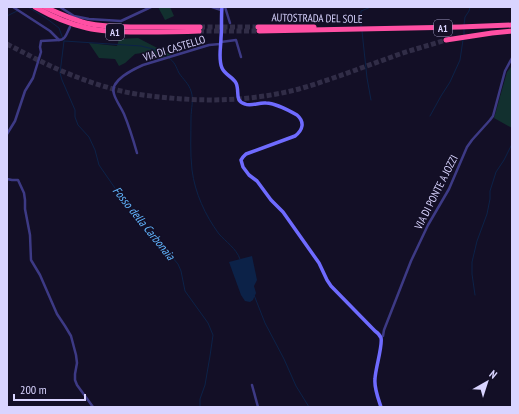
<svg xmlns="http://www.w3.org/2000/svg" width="519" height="414" font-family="'PT Sans Narrow',sans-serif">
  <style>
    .green { fill: #12302f }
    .water { fill: #0c2248 }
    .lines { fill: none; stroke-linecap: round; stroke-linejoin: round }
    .stream { stroke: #0c2248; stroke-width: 1 }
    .highway-tunnel { stroke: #312d47; stroke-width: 5; stroke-dasharray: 5 2.5; stroke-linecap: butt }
    .street { stroke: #3d3a85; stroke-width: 2.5 }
    .secondary { stroke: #6f6bff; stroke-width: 3.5 }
    .highway { stroke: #ff4fa3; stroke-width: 5 }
    .labels { text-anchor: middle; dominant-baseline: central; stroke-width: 3; stroke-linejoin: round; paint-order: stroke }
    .shield { fill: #130f26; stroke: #9e99be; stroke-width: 1 }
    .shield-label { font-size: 10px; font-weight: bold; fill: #d9d4ff }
    .street-label { font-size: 11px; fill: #d9d4ff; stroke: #130f26 }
    .water-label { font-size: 12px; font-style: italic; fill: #62b6ff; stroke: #130f26 }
  </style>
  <rect width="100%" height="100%" fill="#130f26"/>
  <!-- green -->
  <g class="green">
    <polygon points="158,7 170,7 174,16 165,20"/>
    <path d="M138,38L171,55C157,59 155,62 142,53L135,54L125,63L119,66L115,59L99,58L89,43L117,46L119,39Z"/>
    <polygon points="511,67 512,68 512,128 494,118 507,72"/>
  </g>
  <!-- water -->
  <polygon class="water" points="252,256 257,280 254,286 256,293 253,300 250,302 245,301 241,295 229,262"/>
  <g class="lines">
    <!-- stream -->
    <g class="stream">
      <polyline points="28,7 46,18 59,28 63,39"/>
      <polyline points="7,16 17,11"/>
      <polyline points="464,25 465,17 469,11 470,7"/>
      <polyline points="361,26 361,11 371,7"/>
      <polyline points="464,28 464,35"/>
      <polyline points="362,31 367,78 371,100"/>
      <polyline points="64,41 60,73 62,80 75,110 75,117 78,125 89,137 95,150 99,165 117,191 134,210 146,227 178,264 181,271 185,291 208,323 213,335 210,356 205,385 200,399 200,407"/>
      <polyline points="64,41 141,46 153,49 167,56"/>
      <path d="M169,58C175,62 176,67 179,73C183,79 189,84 191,91C194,99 191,109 191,118C191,135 190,153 192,170C195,193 205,215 219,234C226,242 236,248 240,259"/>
      <polyline points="430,116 441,96 450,82 460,60 463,40"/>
      <polyline points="254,295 265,323 284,359 296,386 309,407"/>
      <polyline points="475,295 472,274 472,262 477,241 487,214 490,199 490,191 496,172 504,160 512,144"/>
    </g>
    <!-- highway-tunnel -->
    <g class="highway-tunnel">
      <polyline points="200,27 258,27"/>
      <polyline points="199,31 259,31"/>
      <path d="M7,44C16,49 25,53 34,58C58,70 84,81 110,88C129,94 150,96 170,98C213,102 257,100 299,89C333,79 366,66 400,54C415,49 430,45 446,40"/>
    </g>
    <!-- street -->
    <g class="street">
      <path d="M13,7L50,31L59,40C66,40 67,32 70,27"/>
      <polyline points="60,7 74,16 89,19 121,21 151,7"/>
      <polyline points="212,7 221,10"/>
      <polyline points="225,7 230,23"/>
      <polyline points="221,42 236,40 241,57"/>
      <polyline points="7,134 15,121 25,91 33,78 41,52 40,47 41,41 59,40"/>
      <path d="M137,153C133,139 129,126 124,114C121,107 116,101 114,94C109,81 134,69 143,65L209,45L220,44"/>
      <polyline points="7,179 12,180 18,180 24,193 25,200 25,209 30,235 31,260 40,275 57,314 65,326 71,336 76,355 77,363 75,374 75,380 77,385 93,407"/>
      <polyline points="381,337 383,336 384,330 411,261 428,225 449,189 467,147 472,140 490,120 493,116 505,71 512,58"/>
      <polyline points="252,385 258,407"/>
    </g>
    <!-- secondary -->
    <path class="secondary" d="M222,7C221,17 222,27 221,38C221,47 218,59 222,68C225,75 233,77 236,83C240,91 234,101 245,104C251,107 259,102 266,103C274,103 290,111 297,115C305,122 303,130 295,136L246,154L243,157L241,160L243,167L249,175L257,181L271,200L283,212L319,263L327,280L331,286L375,331C378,333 380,335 381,338C383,345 375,370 375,379C374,388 378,398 381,407"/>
    <!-- highway -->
    <g class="highway">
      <path d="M35,7C51,16 69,24 87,28C104,32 122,32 139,32C159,32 179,32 199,31"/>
      <path d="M45,7C60,14 75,21 91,24C107,27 122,27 138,27C158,27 179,27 200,27"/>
      <polyline points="258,27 314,27"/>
      <polyline points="259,31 460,27 512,25"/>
      <polyline points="446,40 492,33 512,31"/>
    </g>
  </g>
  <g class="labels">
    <!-- shield labels -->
    <g class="shield">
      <rect x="434" y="20" width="18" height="16" rx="3"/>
      <rect x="106" y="24" width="18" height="16" rx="3"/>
    </g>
    <g class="shield-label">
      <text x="443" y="28">A1</text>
      <text x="115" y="32">A1</text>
    </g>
    <!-- street labels -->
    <g class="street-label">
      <text transform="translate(317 18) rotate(1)">AUTOSTRADA DEL SOLE</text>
      <text transform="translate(174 48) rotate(-17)">VIA DI CASTELLO</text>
      <text transform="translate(436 192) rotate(-63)">VIA DI PONTE A JOZZI</text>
    </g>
    <!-- water labels -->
    <g class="water-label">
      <text transform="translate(144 223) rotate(51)">Fosso della Carbonaia</text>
    </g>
  </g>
  <!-- border -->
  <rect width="519" height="414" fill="none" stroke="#d9d4ff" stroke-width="16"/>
  <!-- north arrow -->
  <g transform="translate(487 382) rotate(39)" stroke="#130f26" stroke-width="3" paint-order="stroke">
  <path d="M0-3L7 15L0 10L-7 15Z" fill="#d9d4ff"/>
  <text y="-6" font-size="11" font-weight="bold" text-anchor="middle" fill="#d9d4ff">N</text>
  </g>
  <!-- scale -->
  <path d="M14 394v6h71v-6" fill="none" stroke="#d9d4ff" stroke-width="2"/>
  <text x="20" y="394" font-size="12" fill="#d9d4ff" stroke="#130f26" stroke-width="3" paint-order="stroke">200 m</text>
</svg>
